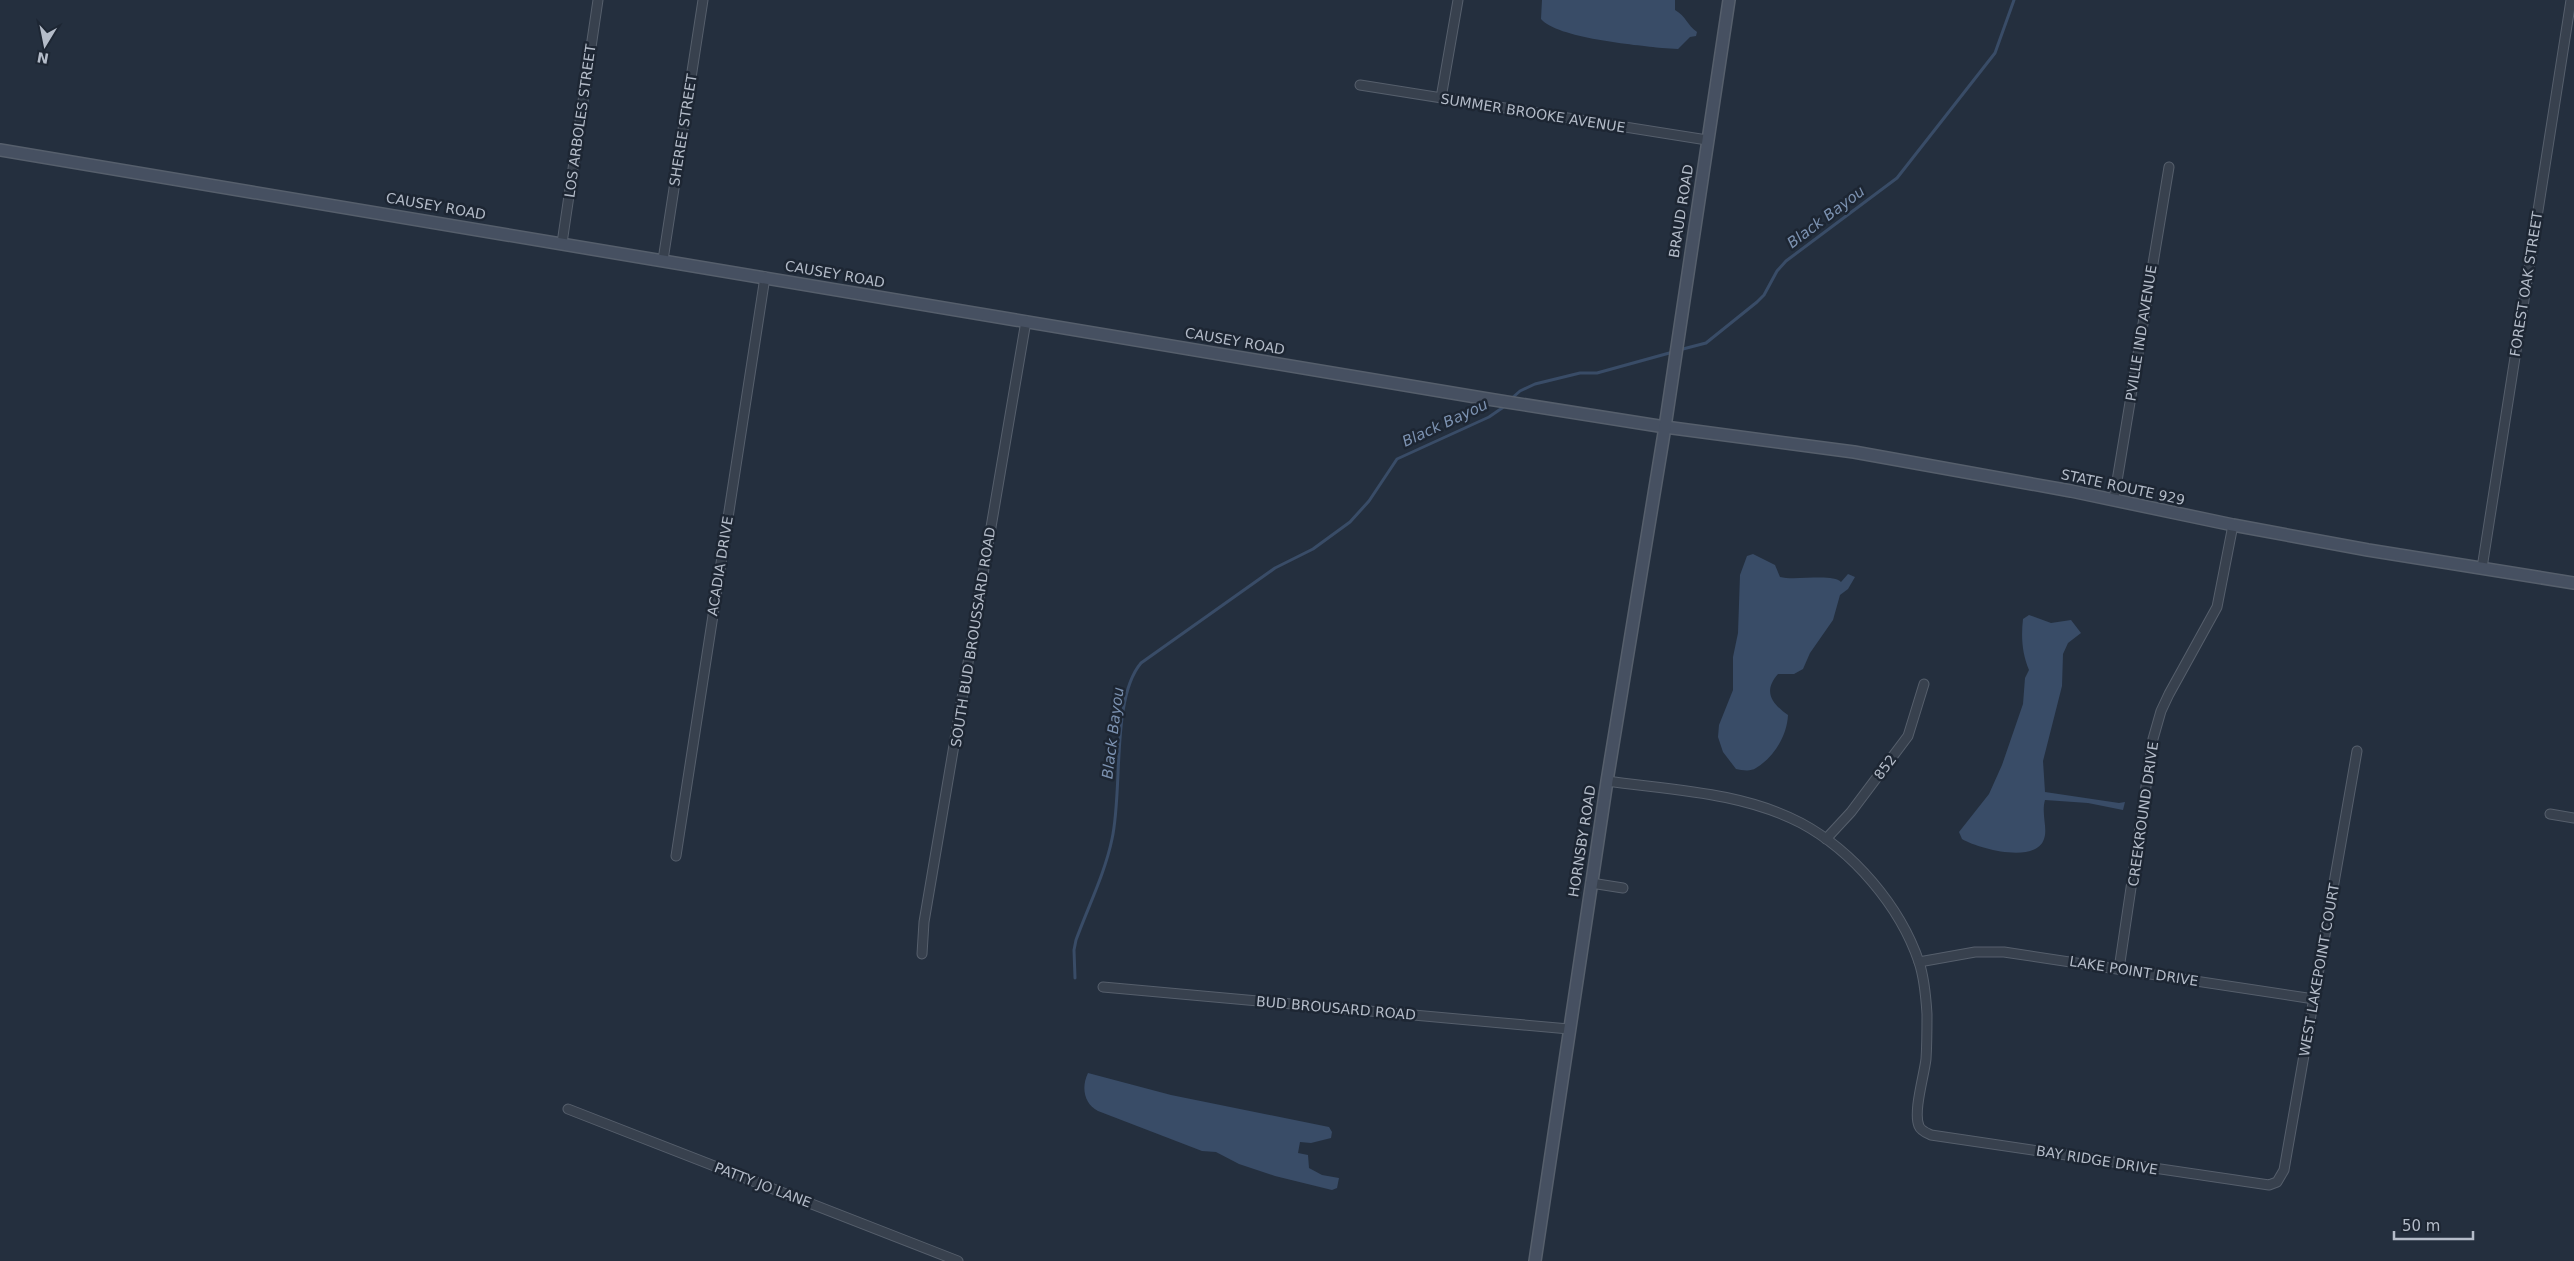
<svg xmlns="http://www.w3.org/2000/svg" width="2574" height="1261" font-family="'DejaVu Sans',sans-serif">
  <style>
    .water { fill: #394c67 }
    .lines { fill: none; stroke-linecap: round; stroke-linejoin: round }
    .stream { stroke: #394c67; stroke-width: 3 }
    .street-casing { stroke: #565f6c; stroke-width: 11 }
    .secondary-casing { stroke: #565f6c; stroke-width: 14 }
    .street { stroke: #38414e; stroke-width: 9 }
    .secondary { stroke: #465061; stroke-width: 11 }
    .labels { text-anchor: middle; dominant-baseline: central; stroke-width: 5; stroke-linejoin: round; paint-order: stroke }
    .street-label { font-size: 14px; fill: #b4bcc9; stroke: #1d2633 }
    .water-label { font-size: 15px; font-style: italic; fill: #7c92b1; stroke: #1d2633 }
  </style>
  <rect width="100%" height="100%" fill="#242f3e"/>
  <!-- water -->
  <g class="water">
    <path d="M1542,0H1675V10C1686,16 1687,25 1697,32L1696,36L1690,37L1678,49L1662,48C1635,45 1557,38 1541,19Z"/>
    <path d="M1753,554L1775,565L1780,577C1795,581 1833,573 1841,582L1848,574L1855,577L1848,589L1840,595L1833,620L1810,653L1803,669L1794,674H1778C1763,691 1771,703 1788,715C1787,736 1774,757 1756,768C1750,772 1742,770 1736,769L1723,752L1718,737L1719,725L1733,690V657L1738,633L1740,575L1747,556Z"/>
    <path d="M2029,615L2051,623L2071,620L2081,633L2068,643L2063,654L2062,686L2043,761L2045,792L2119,803L2125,802L2123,810L2088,803L2045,800C2041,814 2048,828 2044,839C2036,864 1979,849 1962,839L1959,832L1989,794L2002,765L2023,704L2025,678L2029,670C2022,653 2021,637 2023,619Z"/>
    <path d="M1088,1073L1171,1095L1329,1127L1332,1132L1331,1138L1311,1143L1300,1142L1298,1153L1308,1155L1309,1168L1322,1175L1339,1178L1337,1188L1332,1190L1275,1176L1239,1164L1216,1152L1202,1151L1098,1111C1084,1104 1081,1087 1088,1073Z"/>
  </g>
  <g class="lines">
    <!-- stream -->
    <g class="stream">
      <polyline points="1679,350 1706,343 1757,302 1764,295 1777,271 1786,261 1897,178 1995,53 2014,0"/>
      <polyline points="1511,399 1520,391 1535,384 1580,373 1597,373 1673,352"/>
      <path d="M1075,978L1074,950L1076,940C1088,907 1105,873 1112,839C1123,791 1111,698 1141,663L1275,568L1313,549L1350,522L1369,501L1397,459L1489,417L1505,406"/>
    </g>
    <defs>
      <g id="street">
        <polyline points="1360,85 1707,140"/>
        <polyline points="1441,98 1458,0"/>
        <polyline points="562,243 598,0"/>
        <polyline points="663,260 703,0"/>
        <polyline points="2114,499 2169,167"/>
        <polyline points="2482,568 2571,0"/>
        <path d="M1607,781C1671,790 1742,792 1801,823C1853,851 1900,906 1919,962C1924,977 1926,998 1927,1014C1927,1029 1927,1044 1926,1059C1924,1076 1913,1112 1919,1126C1921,1131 1927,1133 1931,1135L2269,1185L2277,1182L2284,1170L2357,751"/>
        <polyline points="2550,814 2574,818"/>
        <polyline points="1826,839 1851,812 1908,736 1924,684"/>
        <polyline points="676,856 765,277"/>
        <polyline points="1591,883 1623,888"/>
        <polyline points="922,954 924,922 1026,321"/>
        <polyline points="1919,962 1975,952 2004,952 2314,999"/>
        <polyline points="2119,969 2153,739 2161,711 2169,694 2217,607 2233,525"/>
        <polyline points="1103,987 1569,1029"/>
        <polyline points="568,1109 958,1261"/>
      </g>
      <g id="secondary">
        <polyline points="0,150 1488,399 1665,427 1854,452 2071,491 2233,525 2368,550 2574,583"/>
        <polyline points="1535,1261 1607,781 1665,427 1729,0"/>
      </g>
    </defs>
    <!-- street casing -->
    <use href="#street" class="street-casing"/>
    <!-- secondary casing -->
    <use href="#secondary" class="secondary-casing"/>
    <!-- street -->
    <use href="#street" class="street"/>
    <!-- secondary -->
    <use href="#secondary" class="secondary"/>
  </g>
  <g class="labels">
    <!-- street labels -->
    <g class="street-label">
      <text transform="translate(1533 113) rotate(9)">SUMMER BROOKE AVENUE</text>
      <text transform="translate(580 121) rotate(-82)">LOS ARBOLES STREET</text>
      <text transform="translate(683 130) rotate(-81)">SHEREE STREET</text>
      <text transform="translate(436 206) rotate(10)">CAUSEY ROAD</text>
      <text transform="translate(1681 211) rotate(-81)">BRAUD ROAD</text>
      <text transform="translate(835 274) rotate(10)">CAUSEY ROAD</text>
      <text transform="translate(2526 284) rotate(-81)">FOREST OAK STREET</text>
      <text transform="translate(2141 333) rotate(-81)">PVILLE IND AVENUE</text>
      <text transform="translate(1235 341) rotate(10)">CAUSEY ROAD</text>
      <text transform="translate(2123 487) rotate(12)">STATE ROUTE 929</text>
      <text transform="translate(720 566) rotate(-81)">ACADIA DRIVE</text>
      <text transform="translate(973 637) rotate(-81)">SOUTH BUD BROUSSARD ROAD</text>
      <text transform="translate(1885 767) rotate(-53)">852</text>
      <text transform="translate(2143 814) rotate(-82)">CREEKROUND DRIVE</text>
      <text transform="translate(1582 841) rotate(-81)">HORNSBY ROAD</text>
      <text transform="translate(2319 970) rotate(-80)">WEST LAKEPOINT COURT</text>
      <text transform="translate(2134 971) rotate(9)">LAKE POINT DRIVE</text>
      <text transform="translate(1336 1008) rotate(5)">BUD BROUSARD ROAD</text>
      <text transform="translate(2097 1160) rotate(9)">BAY RIDGE DRIVE</text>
      <text transform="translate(763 1185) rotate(21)">PATTY JO LANE</text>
    </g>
    <!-- water labels -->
    <g class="water-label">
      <text transform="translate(1826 217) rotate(-37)">Black Bayou</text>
      <text transform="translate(1445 423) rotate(-25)">Black Bayou</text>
      <text transform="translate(1113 733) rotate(-83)">Black Bayou</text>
    </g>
  </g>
  <!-- north arrow -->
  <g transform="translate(45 45) rotate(190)" stroke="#1d2633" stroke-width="4" paint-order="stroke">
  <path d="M0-4L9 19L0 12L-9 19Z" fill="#b4bcc9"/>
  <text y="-8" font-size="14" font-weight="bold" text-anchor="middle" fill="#b4bcc9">N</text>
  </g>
  <!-- scale -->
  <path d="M2394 1231v8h79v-8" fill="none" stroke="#b4bcc9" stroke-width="2.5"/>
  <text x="2402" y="1231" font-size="15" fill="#b4bcc9" stroke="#1d2633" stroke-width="4" paint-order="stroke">50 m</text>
</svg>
